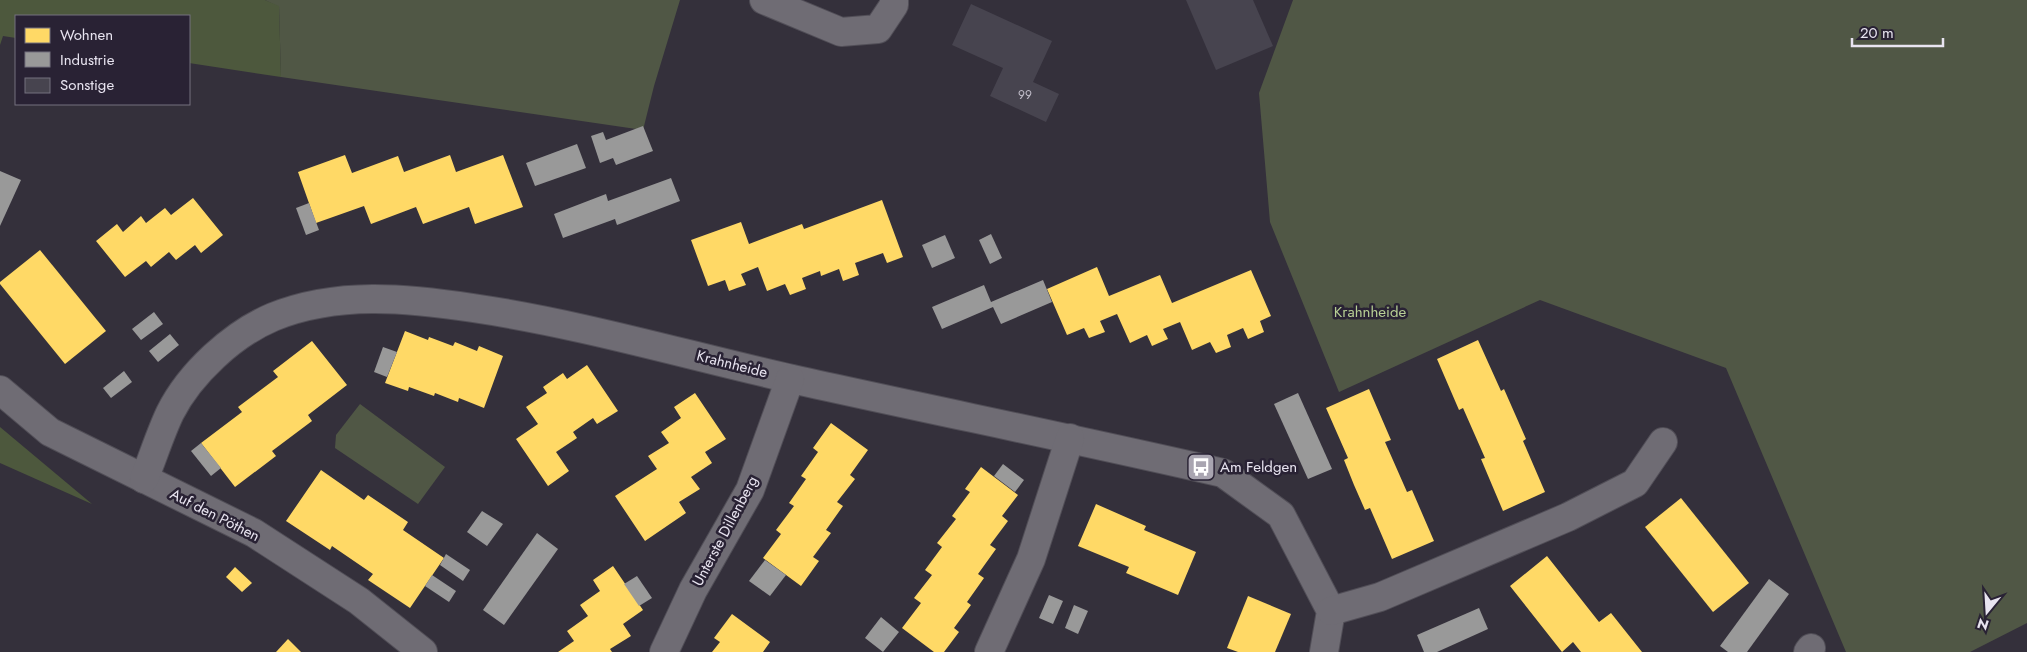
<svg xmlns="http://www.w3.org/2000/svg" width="2027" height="652" font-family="Jost,sans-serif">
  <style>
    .green { fill: #505745 }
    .forest { fill: #4d583d }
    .homes { fill: #ffd966 }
    .industry { fill: #999 }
    .building { fill: #47444f }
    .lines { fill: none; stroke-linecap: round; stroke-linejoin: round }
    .minor-casing { stroke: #514e57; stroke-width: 30 }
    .minor { stroke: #6f6c74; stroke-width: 28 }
    .labels { text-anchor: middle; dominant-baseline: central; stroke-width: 5; stroke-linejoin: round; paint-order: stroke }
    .number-label { font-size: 12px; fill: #c0bcc8 }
    .park-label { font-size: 15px; fill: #b8d095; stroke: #292234 }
    .street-label { font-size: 15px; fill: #e8e4f0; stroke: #292234 }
    .poi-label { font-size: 15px; fill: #e8e4f0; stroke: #292234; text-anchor: start }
  </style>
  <rect width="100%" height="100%" fill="#34303b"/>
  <!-- green -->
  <g class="green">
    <polygon points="265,0 680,0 654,86 643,130 281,77 279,7"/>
    <polygon points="1293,0 2027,0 2027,623 1970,652 1846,652 1726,368 1540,300 1339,392 1270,222 1259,93"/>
    <polygon points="360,404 445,467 418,504 335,448 336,435"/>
  </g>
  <!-- forest -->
  <g class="forest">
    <polygon points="0,0 265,0 279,6 281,77 189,63 189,16 16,16 16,38 3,36 0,45"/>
    <polygon points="0,427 92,504 0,463"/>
  </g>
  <!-- homes -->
  <g class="homes">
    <polygon points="345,155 352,173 398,156 404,172 450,155 456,172 503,155 523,207 475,224 469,207 423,224 416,207 371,224 364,206 316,223 298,172"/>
    <polygon points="193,198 223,235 201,253 195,245 176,260 169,252 151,267 146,261 125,277 96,241 117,224 123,232 141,216 146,223 165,208 171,215"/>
    <polygon points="882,200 903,257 887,263 883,253 855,263 859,275 843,281 839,269 821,276 820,271 802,278 806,289 790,295 785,284 767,291 758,267 741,274 746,285 737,288 729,291 725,280 708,286 691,240 741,222 749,244 802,224 804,229"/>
    <polygon points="40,250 106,331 65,364 0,284 0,282"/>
    <polygon points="1097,267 1109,296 1160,275 1172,303 1251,270 1271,316 1260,321 1264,332 1248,339 1243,328 1227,335 1231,347 1216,353 1210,342 1192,350 1180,322 1163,329 1168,339 1152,346 1147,335 1130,343 1117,314 1100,321 1105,332 1089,338 1084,328 1067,335 1047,289"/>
    <polygon points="405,331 428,340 429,337 453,346 455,342 477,351 479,346 503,356 484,408 459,398 458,402 435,393 434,396 409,387 408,391 385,383"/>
    <polygon points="1478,340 1501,391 1504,389 1526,439 1523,441 1545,492 1503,511 1481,459 1485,458 1463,408 1459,410 1437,359"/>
    <polygon points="312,341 347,385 308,415 312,421 272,451 276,456 235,487 201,443 242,412 238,407 278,377 273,371"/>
    <polygon points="587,365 618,411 597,424 593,418 573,432 577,438 556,452 569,471 548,486 516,439 538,424 526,407 547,393 543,387 563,373 567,379"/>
    <polygon points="1369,389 1391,440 1385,442 1407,492 1412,490 1434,541 1392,559 1370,508 1365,510 1354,485 1344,460 1348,458 1326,408"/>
    <polygon points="695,393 726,439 705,452 712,463 691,477 700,489 679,502 686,513 645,541 615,496 657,469 648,456 669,443 661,432 681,418 674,407"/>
    <polygon points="831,423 868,450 850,475 855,479 837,502 843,506 826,530 831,533 813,557 819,561 801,586 763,558 781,534 776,530 794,506 789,503 806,479 801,476 818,452 813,448"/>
    <polygon points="981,467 1018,495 1002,516 1008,521 990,545 996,549 978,574 984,578 967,602 971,605 954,628 959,632 944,652 934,652 902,628 921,603 914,598 932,575 925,570 942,547 937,543 956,519 952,516 970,492 965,489"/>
    <polygon points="321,470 364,500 368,495 408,522 403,530 444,558 410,608 368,580 373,574 332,546 330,550 286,521"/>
    <polygon points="1681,498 1749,583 1713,612 1645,527"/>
    <polygon points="1096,504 1146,526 1144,530 1196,552 1178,595 1126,573 1129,567 1078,546"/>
    <polygon points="1547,556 1599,622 1611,613 1642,652 1581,652 1573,642 1562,652 1510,586"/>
    <polygon points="613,566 643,610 623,624 631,636 610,649 612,652 558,652 574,641 567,631 588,616 580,605 600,591 593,580"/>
    <polygon points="235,567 252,583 242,592 226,577"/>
    <polygon points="1248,596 1291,614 1275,652 1238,652 1227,648"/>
    <polygon points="732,614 770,642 763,652 712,652 720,642 714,638"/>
    <polygon points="288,639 301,652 276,652"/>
  </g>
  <!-- industry -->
  <g class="industry">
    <polygon points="643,126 653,151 616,165 613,158 600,163 591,136 603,132 606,140"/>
    <polygon points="577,144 586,168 535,186 526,163"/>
    <polygon points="0,171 21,180 0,226"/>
    <polygon points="671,178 680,201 617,225 615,219 563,238 554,214 606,194 608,201"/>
    <polygon points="309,203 319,230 306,235 296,208"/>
    <polygon points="991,234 1002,258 990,264 979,240"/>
    <polygon points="945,235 955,258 932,268 922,245"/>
    <polygon points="1043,280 1052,302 1001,324 993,307 942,329 932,307 984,285 991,302"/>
    <polygon points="154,312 163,324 141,340 132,329"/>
    <polygon points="170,334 179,345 158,362 149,351"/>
    <polygon points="383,347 397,352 387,377 374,372"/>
    <polygon points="124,371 132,382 111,398 103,388"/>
    <polygon points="1298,393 1332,469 1308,479 1274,404"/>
    <polygon points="201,443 221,468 211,476 191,451"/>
    <polygon points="1003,464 1024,480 1015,492 994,476"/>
    <polygon points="482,511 503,524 487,546 467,532"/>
    <polygon points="537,533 558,549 504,625 483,610"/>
    <polygon points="446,554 470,570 463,581 440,565"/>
    <polygon points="765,560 786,575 770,596 749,581"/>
    <polygon points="432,575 456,591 449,602 425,586"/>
    <polygon points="637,576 652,598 639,606 624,584"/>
    <polygon points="1769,579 1789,594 1747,652 1728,652 1720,646"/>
    <polygon points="1049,595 1063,601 1053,624 1039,618"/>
    <polygon points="1074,605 1088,611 1078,634 1065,628"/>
    <polygon points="1479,608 1488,629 1437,652 1424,652 1417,635"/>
    <polygon points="881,617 899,632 883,652 865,638"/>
  </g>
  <!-- building -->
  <g class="building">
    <polygon points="1186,0 1253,0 1273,46 1216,70"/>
    <polygon points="971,4 1052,41 1033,82 1059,94 1046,122 990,96 1003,68 952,45"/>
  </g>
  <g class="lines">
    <defs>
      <g id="minor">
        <polyline points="764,0 841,32 878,29 894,5 894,0"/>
        <polyline points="0,390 50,432 254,533 359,601 423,652"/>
        <path d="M144,479C153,457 160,434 170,413C190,373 233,334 273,317C337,291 407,298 473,308C581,324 686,355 792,379C936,411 1080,440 1223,473L1281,515L1331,611L1324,652"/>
        <polyline points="1331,611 1380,597 1568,517 1635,483 1663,442"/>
        <polyline points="664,652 693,590 750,490 790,379"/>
        <polyline points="989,652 1031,559 1070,438"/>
        <polyline points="1808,652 1811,648"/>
      </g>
    </defs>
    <!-- minor casing -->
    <use href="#minor" class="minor-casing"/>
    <!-- minor -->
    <use href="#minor" class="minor"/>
  </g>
  <!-- icons -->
  <defs>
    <symbol id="bus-square" viewBox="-11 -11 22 22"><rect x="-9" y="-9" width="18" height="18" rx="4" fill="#a9a5b1" stroke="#292234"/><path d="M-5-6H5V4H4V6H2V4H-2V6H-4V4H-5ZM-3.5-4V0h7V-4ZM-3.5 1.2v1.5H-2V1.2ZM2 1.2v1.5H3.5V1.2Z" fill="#fff"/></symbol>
  </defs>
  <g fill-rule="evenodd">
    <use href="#bus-square" x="1185" y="451" width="32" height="32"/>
  </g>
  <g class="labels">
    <!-- number labels -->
    <g class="number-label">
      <text x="1025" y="95">99</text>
    </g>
    <!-- park labels -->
    <g class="park-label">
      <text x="1370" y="312">Krahnheide</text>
    </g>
    <!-- street labels -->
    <g class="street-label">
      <text transform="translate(732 364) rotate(14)">Krahnheide</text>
      <text transform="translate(215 515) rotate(27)">Auf den Pöthen</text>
      <text transform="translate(725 531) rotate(-62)">Unterste Dillenberg</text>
    </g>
    <!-- poi labels -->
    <g class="poi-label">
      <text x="1220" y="467">Am Feldgen</text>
    </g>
  </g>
  <!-- legend -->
  <rect x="15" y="15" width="175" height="90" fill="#292234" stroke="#75707f"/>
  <rect x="25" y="28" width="25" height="15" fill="#ffd966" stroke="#75707f"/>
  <text x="60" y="40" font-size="15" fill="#e8e4f0">Wohnen</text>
  <rect x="25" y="52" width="25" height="15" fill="#999999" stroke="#75707f"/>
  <text x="60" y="65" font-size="15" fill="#e8e4f0">Industrie</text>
  <rect x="25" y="78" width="25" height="15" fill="#47444f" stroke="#75707f"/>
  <text x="60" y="90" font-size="15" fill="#e8e4f0">Sonstige</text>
  <!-- north arrow -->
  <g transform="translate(1987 612) rotate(198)" stroke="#292234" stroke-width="4" paint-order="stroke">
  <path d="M0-4L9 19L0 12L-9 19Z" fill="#e8e4f0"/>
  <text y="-8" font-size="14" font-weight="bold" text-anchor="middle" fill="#e8e4f0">N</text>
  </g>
  <!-- scale -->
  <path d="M1852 38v8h91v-8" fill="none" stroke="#e8e4f0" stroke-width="2.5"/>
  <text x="1860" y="38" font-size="15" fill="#e8e4f0" stroke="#292234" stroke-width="4" paint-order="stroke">20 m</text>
</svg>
